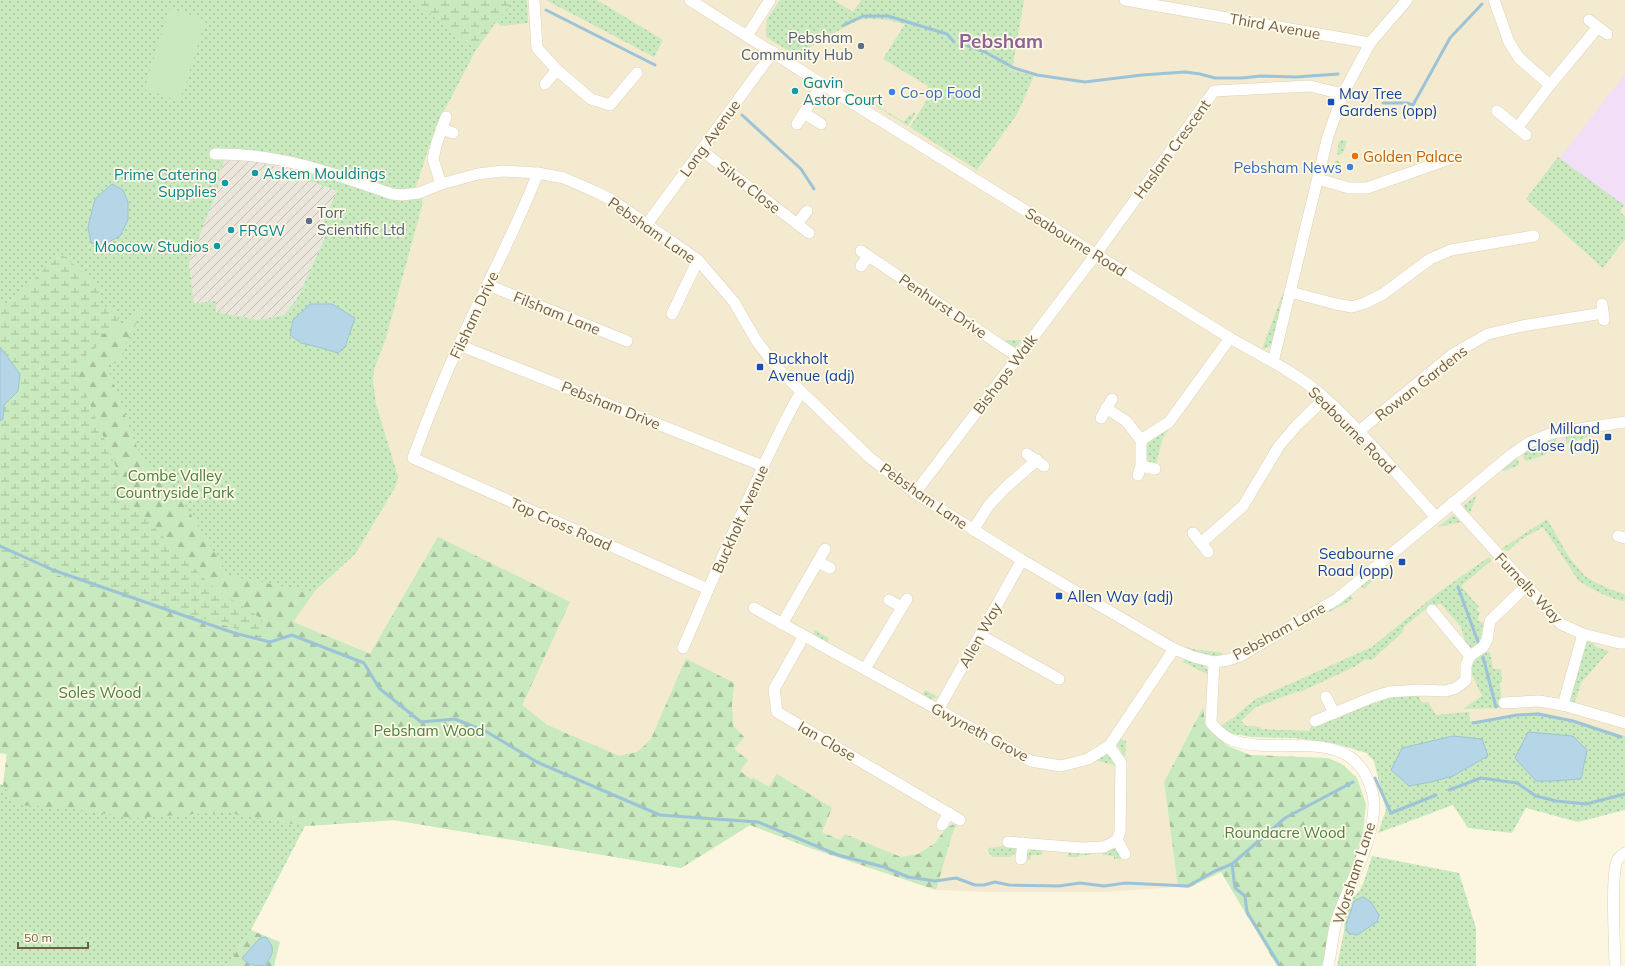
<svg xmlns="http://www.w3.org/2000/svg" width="1625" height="966" font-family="Mulish,sans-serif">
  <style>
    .residential { fill: #f4eacf }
    .industrial { fill: url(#industrial-furrows) }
    .education { fill: #f3def8 }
    .green { fill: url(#green-dots); fill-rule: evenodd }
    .forest { fill: url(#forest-firs) }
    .wetland { fill: url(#wetland-marsh) }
    .pitch { fill: #c9e9bf }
    .water { fill: #b5d6e6; stroke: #9cc3d7 }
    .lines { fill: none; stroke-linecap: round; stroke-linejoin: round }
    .stream { stroke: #9cc3d7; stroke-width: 3 }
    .street-casing { stroke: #ddd1ba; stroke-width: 12 }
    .street { stroke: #fff; stroke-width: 11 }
    .service-dot { fill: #5c6f8a; stroke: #fffae7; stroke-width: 1.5 }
    .culture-dot { fill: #0f9aa8; stroke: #fffae7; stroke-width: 1.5 }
    .shop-dot { fill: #3f7fe0; stroke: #fffae7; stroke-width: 1.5 }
    .transit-dot { fill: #1a4fb4; stroke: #fffae7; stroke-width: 1.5 }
    .food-dot { fill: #e8710a; stroke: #fffae7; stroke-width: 1.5 }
    .labels { text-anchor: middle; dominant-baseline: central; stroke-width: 3.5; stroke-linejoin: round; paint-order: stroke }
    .street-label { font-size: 15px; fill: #735f48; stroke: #fffae7 }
    .service-label { font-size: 15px; fill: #4e5e75; stroke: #fffae7; text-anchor: end }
    .culture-label { font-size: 15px; fill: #0d838f; stroke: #fffae7; text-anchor: start }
    .shop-label { font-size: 15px; fill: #366cbe; stroke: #fffae7; text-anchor: start }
    .transit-label { font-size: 15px; fill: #164399; stroke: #fffae7; text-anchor: start }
    .food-label { font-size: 15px; fill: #c56008; stroke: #fffae7; text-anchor: start }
    .park-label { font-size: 15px; fill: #497f42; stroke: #fffae7 }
    .district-label { font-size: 19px; font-weight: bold; fill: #8f6397; stroke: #fffae7 }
  </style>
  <defs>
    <pattern id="industrial-furrows" width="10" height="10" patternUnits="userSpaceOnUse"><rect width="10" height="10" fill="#ebe6dc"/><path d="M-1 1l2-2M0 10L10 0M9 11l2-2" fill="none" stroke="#c3beb4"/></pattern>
    <pattern id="green-dots" width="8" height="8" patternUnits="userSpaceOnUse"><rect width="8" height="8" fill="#c9e9bf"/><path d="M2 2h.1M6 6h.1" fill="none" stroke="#a8c09d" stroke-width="1.8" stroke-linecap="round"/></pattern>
    <pattern id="forest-firs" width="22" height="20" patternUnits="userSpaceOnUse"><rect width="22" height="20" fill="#c9e9bf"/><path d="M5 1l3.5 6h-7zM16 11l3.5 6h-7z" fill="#a8c09d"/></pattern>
    <pattern id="wetland-marsh" width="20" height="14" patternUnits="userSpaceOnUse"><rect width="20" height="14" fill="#c9e9bf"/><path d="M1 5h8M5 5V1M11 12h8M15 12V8" fill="none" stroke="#a8c09d"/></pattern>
  </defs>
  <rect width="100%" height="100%" fill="#fcf6e1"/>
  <!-- residential -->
  <polygon class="residential" points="514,0 1625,0 1625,736 1574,720 1538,712 1516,714 1482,721 1456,721 1374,761 1366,753 1337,744 1295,738 1251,737 1224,730 1222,725 1205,723 1202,708 1164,782 1178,887 1103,892 987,892 936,890 952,835 958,823 946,828 935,843 918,854 901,857 845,834 840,840 822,832 832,808 777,775 769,788 753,778 751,779 740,771 734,749 738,732 733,726 732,704 734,684 660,719 651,739 638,752 619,756 547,725 521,706 570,602 438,537 370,654 293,622 314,592 356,553 396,486 376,404 373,380 374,370 385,341 392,312 416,187 435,128 457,83 476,50 496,22"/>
  <!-- industrial -->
  <polygon class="industrial" points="227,156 257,161 280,167 293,168 289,174 337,191 321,226 327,229 322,244 298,297 284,315 258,320 216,312 216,302 194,304 189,263 218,189 220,171"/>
  <!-- education -->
  <polygon class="education" points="1625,74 1625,206 1620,212 1625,216 1625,239 1603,268 1526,199 1558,157 1560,158"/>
  <!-- green -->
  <g class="green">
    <path d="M0,0H527L528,23L501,26L496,22L476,50L435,128L416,187L423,202L385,341L374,370L373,380L376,404L398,477L396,486L356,553L314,592L293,622L370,654L438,537L570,602L522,705L547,725L619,756L637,752L651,739L686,659L734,683L732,704L733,726L744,737L734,749L748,760L740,771L751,779L753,778L769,787L777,774L832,808L813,849L750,825L681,868L394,820L305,826L251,930L227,966H0V784L3,785L7,754L0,753ZM227,156C249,160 271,166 292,168L289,174L337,191L321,227L327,230L322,244L298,297L284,315L258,320L216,312V301L194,303L189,263L218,189L220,171Z"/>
    <polygon points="546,0 597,0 663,40 654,57"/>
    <path d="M780,0H834L853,12L861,0H1024L1012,70L1034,76L1017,114L977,170L910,127L927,100L925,98L928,94L925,92L928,86L883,59L905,24C892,21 879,18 865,19C853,20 808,48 797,56L766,37L767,19Z"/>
    <polygon points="872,95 874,97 871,102 904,122 909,115 911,116 914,111 915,114 908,126 868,101"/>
    <polygon points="1342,140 1347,141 1343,153 1339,155 1337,153 1339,141"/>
    <polygon points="1558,157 1624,205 1620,212 1625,216 1625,239 1603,268 1526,199"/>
    <polygon points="1337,160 1340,163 1339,169 1333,174 1330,167"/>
    <polygon points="1286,292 1274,340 1269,347 1263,349 1262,349 1283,293"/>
    <polygon points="1007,340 1022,340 1015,348 1011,348 1005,344"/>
    <path d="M1170,427L1162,440L1156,464C1149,463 1147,461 1145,455C1142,439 1159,434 1170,427Z"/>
    <polygon points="1595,430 1596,434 1566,444 1566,435"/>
    <polygon points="1555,437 1559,446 1542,456 1526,461 1523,457 1525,449"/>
    <polygon points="1515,457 1518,460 1519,465 1504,471 1500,468"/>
    <polygon points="1477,495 1469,515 1465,510 1464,505"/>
    <polygon points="1453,515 1461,522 1438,527"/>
    <path d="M1547,519C1558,537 1568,559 1583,574C1591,582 1614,591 1625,594V601C1612,600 1589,588 1578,580L1543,527L1520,540L1508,551L1501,549Z"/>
    <polygon points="1489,557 1492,560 1461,586 1479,607 1476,609 1480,613 1477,620 1483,623 1480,644 1472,650 1465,641 1461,627 1440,603 1435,607 1427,608 1404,627 1403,632 1372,660 1366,659 1354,667 1300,692 1299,691 1256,707 1241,721 1246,726 1260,727 1261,729 1309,731 1312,725 1330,718 1333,719 1370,702 1377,703 1383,698 1417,694 1422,703 1428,702 1436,715 1469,712 1470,721 1482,721 1516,714 1538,712 1574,720 1625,736 1625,810 1578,822 1526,808 1512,833 1468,828 1453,805 1378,833 1386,810 1374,761 1367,753 1337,744 1319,741 1295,738 1251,737 1228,733 1222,725 1233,718 1254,700 1372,647 1439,592"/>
    <polygon points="1380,568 1383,570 1364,589 1360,586"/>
    <polygon points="1350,594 1353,599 1330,612 1329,610"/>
    <polygon points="815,630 829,638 827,642 813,634"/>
    <polygon points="1586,641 1593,643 1596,647 1609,651 1581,683 1574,705 1570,702 1567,697"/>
    <polygon points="1187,647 1196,650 1221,652 1222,657 1214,658 1187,651"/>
    <path d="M1490,652L1493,669H1501L1502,682L1500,683L1502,708L1463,709L1482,696L1469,668C1474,659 1479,653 1490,652Z"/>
    <path d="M1184,659C1194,662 1207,663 1209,675L1183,662Z"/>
    <path d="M925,690L938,697C932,700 928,700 922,696Z"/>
    <polygon points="1120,739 1126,741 1125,758 1117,745 1117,741"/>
    <polygon points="1105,754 1111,755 1117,766 1095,760"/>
    <polygon points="1005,846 1013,847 1018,851 1010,857 993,857 988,852 988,848"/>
    <polygon points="1033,848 1043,849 1042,855 1031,855 1030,860 1026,860 1027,853"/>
    <polygon points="1113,849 1119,851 1122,859 1114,859 1114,856 1103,855 1103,851"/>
    <polygon points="1068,851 1090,852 1090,855 1079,855 1079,857 1068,857"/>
    <polygon points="1372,856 1459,873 1476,928 1476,966 1337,966 1344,932 1345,916 1350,901 1360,890 1364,881"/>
  </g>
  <!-- forest -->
  <g class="forest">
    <polygon points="143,310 122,351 122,360 107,366 139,453 177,492 229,576 314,592 293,622 370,654 438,537 570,602 522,705 547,725 619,756 638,752 651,739 686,659 734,683 732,704 733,726 744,737 734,749 748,760 740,771 751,779 753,778 769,787 777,774 832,808 822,832 840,840 845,834 901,857 918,854 935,843 946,828 958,822 952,835 936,890 813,849 750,825 681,868 394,820 305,826 224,812 132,818 71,808 15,805 3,785 7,754 0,753 0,558 259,636 262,619 215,589 131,504 74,365 100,344 99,336 120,326 137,311"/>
    <polygon points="1203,707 1205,723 1209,729 1228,746 1250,755 1328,758 1342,764 1357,778 1366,804 1363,833 1324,966 1277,966 1221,872 1188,888 1178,887 1164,782"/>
    <polygon points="251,930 280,942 274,966 227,966"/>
  </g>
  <!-- wetland -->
  <g class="wetland">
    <polygon points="412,0 514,0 496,22 476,50"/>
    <polygon points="60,253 98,285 102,307 114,306 120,326 99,335 100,344 74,365 131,504 215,589 262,619 260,636 0,558 0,302 9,305"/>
  </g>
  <!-- pitch -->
  <polygon class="pitch" points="170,8 206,20 180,101 144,89"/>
  <!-- water -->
  <g class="water">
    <polygon points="112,184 123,190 128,202 128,220 120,236 103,245 91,243 88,227 95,199"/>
    <polygon points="310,304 332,304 355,318 345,347 338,353 318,347 301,343 290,335 293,320"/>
    <polygon points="0,347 20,374 18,391 4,405 3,419 0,421"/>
    <polygon points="1528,732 1573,736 1587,750 1581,779 1553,781 1536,781 1515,758"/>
    <polygon points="1453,736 1482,739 1488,756 1453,776 1431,782 1409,786 1391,770 1402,748"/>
    <polygon points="1363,897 1371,902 1379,915 1377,922 1357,935 1348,933 1346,926 1354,901"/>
    <path d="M266,937C276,950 273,952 266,965C257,966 248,966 242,958L260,938Z"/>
  </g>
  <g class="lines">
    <!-- stream -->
    <g class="stream">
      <polyline points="546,10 655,65"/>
      <polyline points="844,25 863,16 888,16 947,34 954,42"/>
      <polyline points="968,46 985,52 1014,68 1037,75 1085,82 1142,75 1185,72 1200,74 1215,78 1242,78 1261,76 1296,77 1338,74"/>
      <polyline points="1383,103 1407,103 1413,105 1450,38 1482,4"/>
      <polyline points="742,115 801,169 814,189"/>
      <polyline points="0,546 53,570 234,633 270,642 292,635 364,663 379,688 421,722 455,719 487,732 537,762 660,815 758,822 838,855 884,867 908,877 935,881 956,878 975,885 984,885 995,882 1009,885 1059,886 1080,883 1104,886 1126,883 1188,886 1215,871 1232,864 1285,818 1353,782"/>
      <polyline points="1458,587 1478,642"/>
      <polyline points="1483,657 1496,707"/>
      <polyline points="1473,723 1517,715 1538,714 1573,721 1621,737"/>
      <polyline points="1375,778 1391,813 1436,795"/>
      <polyline points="1449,790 1481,778 1517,783 1536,796 1556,801 1586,804 1625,794"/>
      <polyline points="1232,864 1235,888 1245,896 1247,912 1280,966"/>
    </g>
    <defs>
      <g id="street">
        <polyline points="534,0 537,48 557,70 591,99 610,105 637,73"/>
        <path d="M690,0L822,84L1230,338C1262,356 1297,373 1325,398C1365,434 1399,477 1435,516"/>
        <polyline points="1125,0 1370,43"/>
        <polyline points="1494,0 1509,42 1519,58 1550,85"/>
        <polyline points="1589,20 1607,34"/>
        <polyline points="747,36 770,0"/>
        <polyline points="545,84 557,70"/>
        <polyline points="1497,111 1526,135"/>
        <polyline points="804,113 821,124"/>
        <polyline points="797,124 822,84"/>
        <polyline points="1517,128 1550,85 1598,27"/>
        <polyline points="442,129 453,133"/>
        <polyline points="701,150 809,233"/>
        <path d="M215,154C280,153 332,173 392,194L402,195L419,193L441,184L478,174L503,171L538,173L564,178L596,192L612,200L698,260L734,302L756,340L777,368L869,457L915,493L1022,560L1174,649L1194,657L1214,662L1228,660L1240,656L1285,630L1337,599L1511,455L1530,442L1552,433L1625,422"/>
        <path d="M538,173C515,232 485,287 459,345C442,382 427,420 413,458L708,589"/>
        <polyline points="1318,179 1349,188 1367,188 1455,157"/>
        <polyline points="441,184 433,159 437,142 446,117"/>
        <polyline points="647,224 773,52"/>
        <polyline points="797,224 807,211"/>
        <polyline points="861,251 1018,357"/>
        <polyline points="861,266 868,256"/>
        <polyline points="488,285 627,341"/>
        <polyline points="1290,292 1336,304 1352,307 1365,303 1383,294 1430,259 1451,250 1534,236"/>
        <polyline points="1602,304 1604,320"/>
        <polyline points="672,314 698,260"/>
        <polyline points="459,345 763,466"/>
        <polyline points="1273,362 1328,136 1343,94 1370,43 1407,0"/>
        <polyline points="1106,408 1126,421 1141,440 1141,466 1138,475"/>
        <polyline points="1101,418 1112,399"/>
        <polyline points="1358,432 1453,354 1488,334 1522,326 1603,313"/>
        <polyline points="1141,440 1169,422 1230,338"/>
        <polyline points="1027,454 1044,466"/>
        <polyline points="1141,466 1155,469"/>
        <polyline points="915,493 1093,258 1214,91 1310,86 1343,94"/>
        <polyline points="1452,503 1561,624 1583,634 1619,643 1625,643"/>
        <polyline points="973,530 989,505 1005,488 1037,460"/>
        <polyline points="1193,533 1208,552"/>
        <polyline points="1618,536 1625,538"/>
        <polyline points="1201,543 1243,506 1279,446 1297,425 1325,398"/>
        <polyline points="818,562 830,568"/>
        <polyline points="889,600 902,607"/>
        <polyline points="754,608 1031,761 1061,766 1088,759 1109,746 1174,649"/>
        <polyline points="1432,610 1470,656"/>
        <polyline points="782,624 825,549"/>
        <polyline points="980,635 1059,679"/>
        <polyline points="804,636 774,689 777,712 960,820"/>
        <path d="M683,648C704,599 725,550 747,502C764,465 780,427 801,392"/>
        <path d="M1214,662L1211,723C1217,730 1223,736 1232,740C1274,756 1346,726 1368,780C1371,787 1374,796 1374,804C1374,842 1349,883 1337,919C1332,934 1332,951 1328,966"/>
        <polyline points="865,669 907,599"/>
        <polyline points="1326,697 1334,713"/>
        <polyline points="1504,703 1539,701 1563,705 1625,723"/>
        <polyline points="1563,705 1583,634"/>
        <polyline points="938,710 1022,560"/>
        <polyline points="1315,721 1373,697 1389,692 1420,690 1446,691 1456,688 1466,680 1466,665 1470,656 1483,647 1487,640 1490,621 1526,586"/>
        <polyline points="942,825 949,813"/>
        <polyline points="1117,840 1125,854"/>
        <polyline points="1008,842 1082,848 1104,847 1117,840 1120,832 1121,763 1109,746"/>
        <polyline points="1021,859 1023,843"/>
        <path d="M1615,966C1615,947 1610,871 1618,859C1620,856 1623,854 1625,853"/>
      </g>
    </defs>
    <!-- street casing -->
    <use href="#street" class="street-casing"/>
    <!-- street -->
    <use href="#street" class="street"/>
  </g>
  <!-- markers -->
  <g class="service-dot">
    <circle cx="861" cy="46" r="4"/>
    <circle cx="309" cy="221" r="4"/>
  </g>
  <g class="culture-dot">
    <circle cx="795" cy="91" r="4"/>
    <circle cx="255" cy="173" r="4"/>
    <circle cx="225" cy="183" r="4"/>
    <circle cx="231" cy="230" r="4"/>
    <circle cx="217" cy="246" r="4"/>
  </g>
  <g class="shop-dot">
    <circle cx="892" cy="92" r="4"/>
    <circle cx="1350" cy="167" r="4"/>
  </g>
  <g class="transit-dot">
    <rect x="1327" y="98" width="8" height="8" rx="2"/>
    <rect x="756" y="363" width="8" height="8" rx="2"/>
    <rect x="1604" y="433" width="8" height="8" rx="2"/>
    <rect x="1398" y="558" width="8" height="8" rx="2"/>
    <rect x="1055" y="592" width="8" height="8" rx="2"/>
  </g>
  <circle class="food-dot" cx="1355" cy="156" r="4"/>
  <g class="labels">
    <!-- street labels -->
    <g class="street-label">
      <text transform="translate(1275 26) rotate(10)">Third Avenue</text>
      <text transform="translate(710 138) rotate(-54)">Long Avenue</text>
      <text transform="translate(1172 149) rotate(-54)">Haslam Crescent</text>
      <text transform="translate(749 187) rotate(38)">Silva Close</text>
      <text transform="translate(652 230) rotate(35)">Pebsham Lane</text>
      <text transform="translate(1076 242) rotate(32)">Seabourne Road</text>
      <text transform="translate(943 306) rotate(34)">Penhurst Drive</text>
      <text transform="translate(557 313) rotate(22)">Filsham Lane</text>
      <text transform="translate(474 315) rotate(-65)">Filsham Drive</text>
      <text transform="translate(1005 374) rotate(-53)">Bishops Walk</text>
      <text transform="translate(1421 383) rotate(-38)">Rowan Gardens</text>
      <text transform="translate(611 405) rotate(22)">Pebsham Drive</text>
      <text transform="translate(1352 430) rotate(45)">Seabourne Road</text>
      <text transform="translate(924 496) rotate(35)">Pebsham Lane</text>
      <text transform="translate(740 519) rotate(-66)">Buckholt Avenue</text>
      <text transform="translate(561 524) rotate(24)">Top Cross Road</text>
      <text transform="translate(1529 588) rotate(47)">Furnells Way</text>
      <text transform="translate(1279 631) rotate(-29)">Pebsham Lane</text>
      <text transform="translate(980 635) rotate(-61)">Allen Way</text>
      <text transform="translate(980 732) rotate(28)">Gwyneth Grove</text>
      <text transform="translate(827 741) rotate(30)">Ian Close</text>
      <text transform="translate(1354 873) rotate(-72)">Worsham Lane</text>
    </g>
    <!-- service labels -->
    <g class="service-label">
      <text x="853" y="37">Pebsham<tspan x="853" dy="17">Community Hub</tspan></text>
      <text x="317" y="212" text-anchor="start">Torr<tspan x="317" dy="17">Scientific Ltd</tspan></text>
    </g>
    <!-- culture labels -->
    <g class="culture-label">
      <text x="803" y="82">Gavin<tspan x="803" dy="17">Astor Court</tspan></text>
      <text x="263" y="173">Askem Mouldings</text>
      <text x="217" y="174" text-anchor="end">Prime Catering<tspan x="217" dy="17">Supplies</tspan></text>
      <text x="239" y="230">FRGW</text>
      <text x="209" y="246" text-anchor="end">Moocow Studios</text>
    </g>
    <!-- shop labels -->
    <g class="shop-label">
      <text x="900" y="92">Co-op Food</text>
      <text x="1342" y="167" text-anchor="end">Pebsham News</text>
    </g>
    <!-- transit labels -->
    <g class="transit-label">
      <text x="1339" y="93">May Tree<tspan x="1339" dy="17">Gardens (opp)</tspan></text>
      <text x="768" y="358">Buckholt<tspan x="768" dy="17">Avenue (adj)</tspan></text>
      <text x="1600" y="428" text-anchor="end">Milland<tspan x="1600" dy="17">Close (adj)</tspan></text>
      <text x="1394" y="553" text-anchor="end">Seabourne<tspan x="1394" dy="17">Road (opp)</tspan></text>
      <text x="1067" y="596">Allen Way (adj)</text>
    </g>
    <!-- food labels -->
    <g class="food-label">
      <text x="1363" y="156">Golden Palace</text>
    </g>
    <!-- park labels -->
    <g class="park-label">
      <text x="175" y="475">Combe Valley<tspan x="175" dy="17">Countryside Park</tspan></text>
      <text x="100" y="692">Soles Wood</text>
      <text x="429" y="730">Pebsham Wood</text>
      <text x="1285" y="832">Roundacre Wood</text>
    </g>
    <!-- district labels -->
    <g class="district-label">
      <text x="1001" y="41">Pebsham</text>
    </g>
  </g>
  <!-- scale -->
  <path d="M18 942v6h70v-6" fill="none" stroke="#735f48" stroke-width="2"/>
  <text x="24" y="942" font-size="12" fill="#735f48" stroke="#fffae7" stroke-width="3" paint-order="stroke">50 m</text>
</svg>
